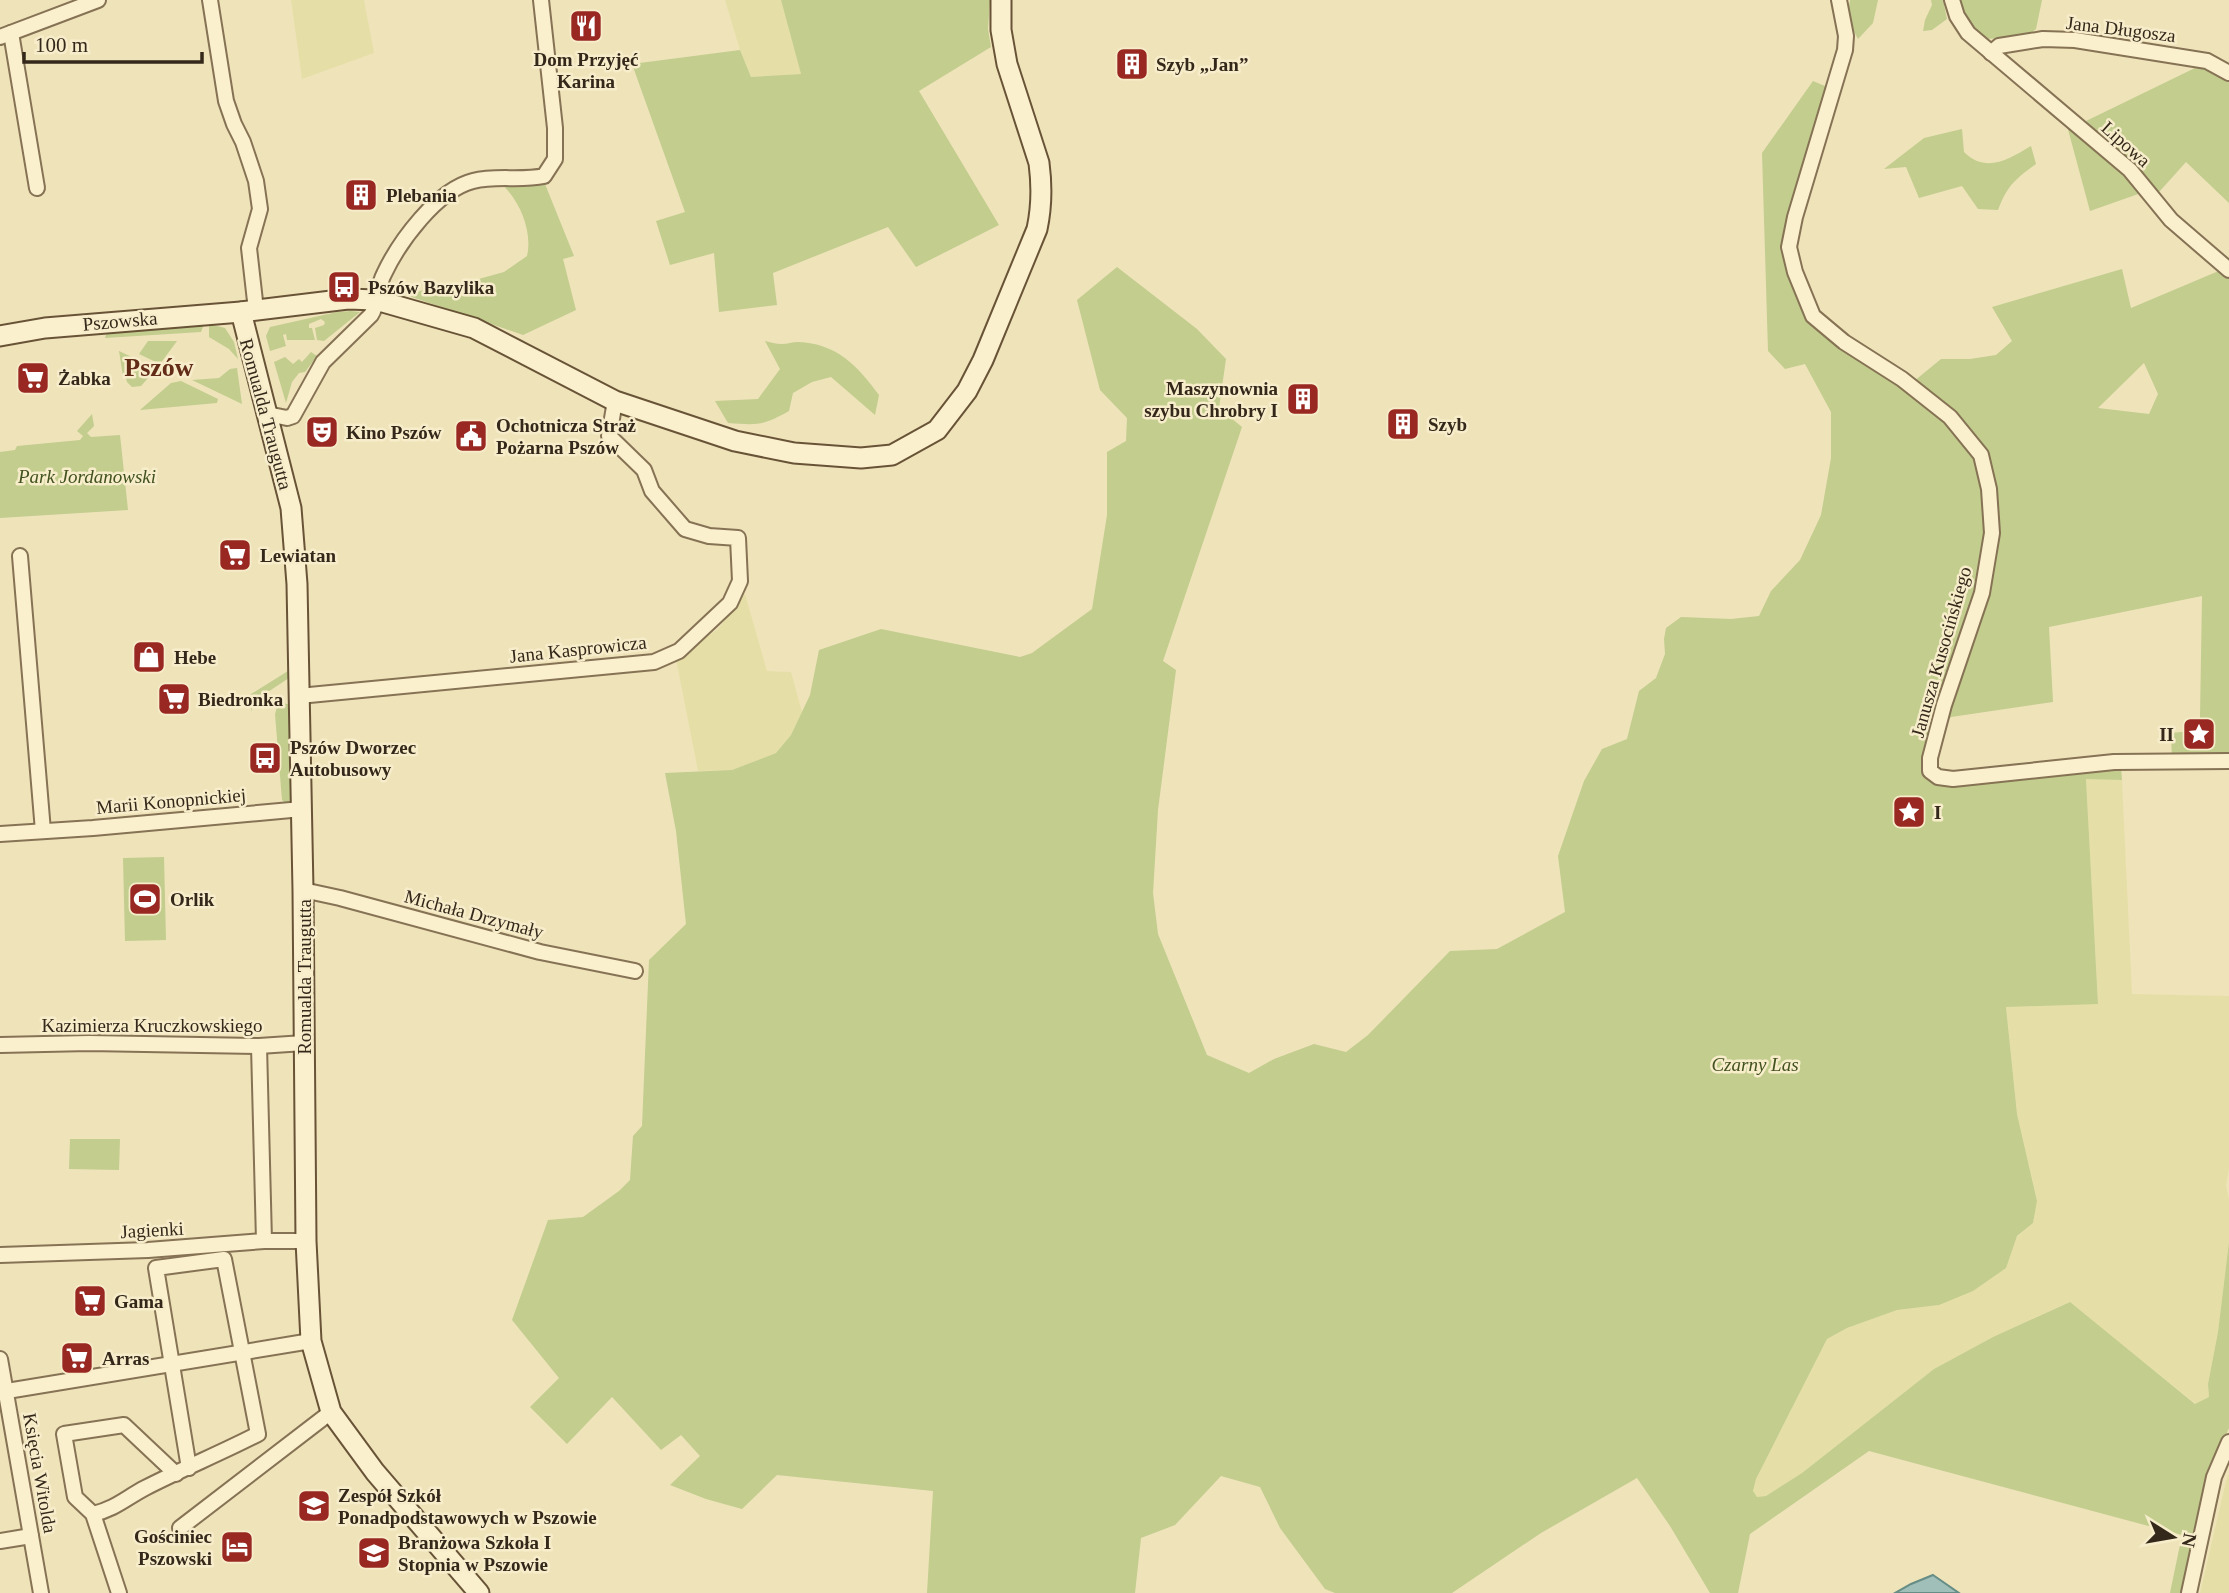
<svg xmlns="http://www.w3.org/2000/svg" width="2229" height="1593" font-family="Georgia,serif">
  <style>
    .farmland { fill: #e5dfa7 }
    .green { fill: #c2cd8e; fill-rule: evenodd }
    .water { fill: #9fbfb8; stroke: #668d86; stroke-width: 2 }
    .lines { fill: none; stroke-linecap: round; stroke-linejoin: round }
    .street-casing { stroke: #867254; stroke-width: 18 }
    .secondary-casing { stroke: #685337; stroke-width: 23 }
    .street { stroke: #faf0cd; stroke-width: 14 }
    .secondary { stroke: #faf0cd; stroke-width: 19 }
    .labels { text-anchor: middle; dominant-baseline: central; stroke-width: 5; stroke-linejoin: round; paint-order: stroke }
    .street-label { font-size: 19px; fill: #34281a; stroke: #f7edca }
    .poi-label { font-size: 19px; font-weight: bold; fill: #34281a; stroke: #f7edca; text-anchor: start }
    .park-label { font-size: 19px; font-style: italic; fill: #42521f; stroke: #f7edca }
    .district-label { font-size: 26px; font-weight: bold; fill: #632c17; stroke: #f7edca }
  </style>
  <rect width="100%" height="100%" fill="#efe3ba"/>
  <!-- farmland -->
  <g class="farmland">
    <polygon points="291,0 364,0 374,53 302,79"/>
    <polygon points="725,0 781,0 801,74 751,77 740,50"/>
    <polygon points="745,594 767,671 791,672 802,712 791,735 776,753 732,770 698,771 676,659 718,629"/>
    <polygon points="2086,778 2122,780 2132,994 2229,996 2229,1168 2226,1186 2229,1199 2229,1242 2218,1332 2208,1384 2209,1397 2196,1404 2069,1302 1993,1337 1934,1369 1802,1473 1766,1496 1757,1497 1753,1491 1756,1479 1827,1339 1847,1328 1897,1310 1939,1305 2033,1223 2037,1200 2017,1114 2006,1006 2098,1003"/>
    <polygon points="2229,1474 2229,1593 2200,1593 2226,1481"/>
  </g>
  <!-- green -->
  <g class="green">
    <polygon points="781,0 990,0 988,29 991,47 919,91 999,225 916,267 888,227 773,273 777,305 719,312 714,253 670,265 656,221 685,212 632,64 740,50 751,77 801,74"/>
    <polygon points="1850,0 1878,0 1873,23 1858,39 1847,18"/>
    <polygon points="1931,0 1943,0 1947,19 1932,30 1923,31 1925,20 1932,5"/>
    <polygon points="1960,0 2042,0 2036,29 2026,37 1985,39 1972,30"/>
    <polygon points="2197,67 2215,70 2229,79 2229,203 2186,162 2159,192 2086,121"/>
    <polygon points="1813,81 1825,86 1827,96 1791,220 1784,257 1813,316 1949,418 1980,456 1989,489 1982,593 1930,758 1938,777 2013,774 2015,781 2121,767 2122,780 2086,779 2098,1004 2006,1007 2017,1114 2037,1201 2033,1223 2017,1236 2006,1268 1973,1291 1939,1305 1897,1310 1847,1328 1827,1339 1756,1479 1753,1491 1757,1497 1766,1496 1802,1473 1934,1369 1993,1337 2070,1302 2195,1404 2209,1397 2208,1384 2218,1332 2229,1242 2229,1428 2207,1477 2184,1593 2170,1593 2182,1535 1869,1451 1750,1534 1738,1593 1710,1593 1670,1526 1637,1478 1541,1533 1452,1593 1335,1593 1325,1589 1280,1528 1260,1487 1221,1476 1175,1525 1141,1538 1135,1593 927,1593 933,1491 777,1475 742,1509 706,1499 670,1485 700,1456 681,1435 661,1450 612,1397 567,1444 530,1407 559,1378 512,1320 548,1220 583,1217 619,1191 630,1180 633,1136 642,1126 649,960 686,924 676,831 665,773 732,770 776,753 791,735 810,695 819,650 881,629 1020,657 1032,653 1092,609 1107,515 1107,452 1126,441 1127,418 1100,390 1077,300 1117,267 1197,329 1226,359 1219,408 1242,427 1163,661 1176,670 1158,810 1153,893 1158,934 1207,1055 1249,1073 1274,1059 1314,1044 1346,1052 1368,1035 1450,951 1497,949 1565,912 1558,856 1584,781 1602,749 1627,739 1639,691 1656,678 1665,654 1664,639 1666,628 1681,617 1731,619 1759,616 1771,591 1800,560 1821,515 1831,458 1831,412 1805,364 1785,369 1768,351 1762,153"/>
    <polygon points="2066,122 2144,192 2090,211"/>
    <path d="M1962,129L1964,152C1986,174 2009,159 2031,146L2036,164C2015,179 2007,186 1998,210L1978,209L1962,186L1919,198L1906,167L1884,169L1924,138Z"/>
    <path d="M499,182L545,184L574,256L563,259L576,310L523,335L406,295L449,283H464L504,272L527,256C533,231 519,198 499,182Z"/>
    <path d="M2122,269L2131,308L2221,270L2229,277V761L2172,760L2171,733L2192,731L2200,717L2202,596L2049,627L2053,702L1951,717L1945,724L1986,601L2000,519L1990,466L1984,446L1913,382L1941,359H1970L1996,355L2012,341L1992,307ZM2144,363L2158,394L2149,414L2098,408Z"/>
    <polygon points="351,311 360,312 324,341 317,340 315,328 324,325 325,322 321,319 309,324 309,328 312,328 315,340 287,340 286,334 283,335 286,346 270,351 266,336 270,327 337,312"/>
    <polygon points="204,324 201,332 105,338 107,331"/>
    <polygon points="209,324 225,328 234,342 238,359 229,349 209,337"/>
    <polygon points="148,341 177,341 160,364 139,354"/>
    <path d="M765,341C770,342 776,344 782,344C787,344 793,342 798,342C836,343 858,366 879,395L875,415L831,377L812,382L793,393L789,411C762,426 758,425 728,423L715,401L758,399L780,369Z"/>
    <polygon points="119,351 134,358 130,371 123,376"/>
    <polygon points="311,352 317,356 305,372 299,373 292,382 286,403 274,362 285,357 293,364 299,359 302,362"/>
    <polygon points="137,360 156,369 141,386 132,387 127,382 126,378 133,373"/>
    <polygon points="237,368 242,404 192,380 219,378 230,369"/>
    <polygon points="181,381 218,399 217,403 140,410 171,383"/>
    <polygon points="92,414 94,426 87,433 91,437 120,435 128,510 0,518 0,452 15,450 17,446 80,440 83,436 77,431"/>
    <polygon points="288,671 289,678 254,701 251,712 251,694"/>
    <polygon points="282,703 292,705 294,799 286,803 282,800 275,714 277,707"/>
    <polygon points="164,857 166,940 125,941 123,858"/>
    <polygon points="70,1139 120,1139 119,1170 69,1169"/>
  </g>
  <!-- water -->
  <polygon class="water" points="1933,1575 1959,1593 1895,1593 1911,1584"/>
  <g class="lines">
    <defs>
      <g id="street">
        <polyline points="210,0 226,101 234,124 243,142 256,181 260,209 249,248 256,310"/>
        <polyline points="1839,0 1846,36 1845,50 1795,217 1789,247 1795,272 1813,316 1844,342 1902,379 1950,417 1981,455 1989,489 1992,533 1982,593 1944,705 1930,758 1930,771 1938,777 1953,779 2114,762 2229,761"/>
        <polyline points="1952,0 1957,16 1968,33 2130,170 2171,220 2229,270"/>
        <polyline points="11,33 37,188"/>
        <polyline points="0,37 98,0"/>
        <polyline points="1991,53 1999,46 2043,39 2075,40 2207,61 2229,73"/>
        <path d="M267,414L287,418L293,416L323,362L371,315C379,303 377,287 384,274C399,242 437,190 473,181C496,175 520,181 544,176L555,159V128L541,0"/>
        <polyline points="20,556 43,831"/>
        <polyline points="299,696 654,662 679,651 730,603 740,581 738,538 709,536 685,529 652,491 644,470 609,436 615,401"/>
        <polyline points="0,834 93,828 302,809"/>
        <polyline points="303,890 340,898 540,952 635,971"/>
        <polyline points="0,1045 89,1043 259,1046 304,1043"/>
        <polyline points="259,1046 264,1241"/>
        <polyline points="0,1255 148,1250 264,1241 306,1241"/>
        <polyline points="0,1359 41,1593"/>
        <polyline points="7,1391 311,1341"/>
        <path d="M93,1514C115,1509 126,1498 145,1488C182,1469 221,1453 258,1434L224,1259L156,1268L189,1468"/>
        <polyline points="180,1528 331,1412"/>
        <polyline points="0,1541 31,1536"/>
        <polyline points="119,1593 93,1514 75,1497 64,1434 124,1425 176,1474"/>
        <polyline points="2189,1593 2214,1477 2229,1442"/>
      </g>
      <g id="secondary">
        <polyline points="241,312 291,508 297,584 303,890 306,1241 311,1341 331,1412 375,1472 479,1593"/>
        <path d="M0,336L45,328L241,312L348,299L376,300L474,328L615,401L735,441L794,453L861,458L892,455L937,430L967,391L983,360L1037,229C1042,206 1042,186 1039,163L1007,64L1001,30V0"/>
      </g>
    </defs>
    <!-- street casing -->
    <use href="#street" class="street-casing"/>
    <!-- secondary casing -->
    <use href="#secondary" class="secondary-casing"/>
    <!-- street -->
    <use href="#street" class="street"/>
    <!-- secondary -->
    <use href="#secondary" class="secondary"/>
  </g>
  <!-- icons -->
  <defs>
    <symbol id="restaurant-square" viewBox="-11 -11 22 22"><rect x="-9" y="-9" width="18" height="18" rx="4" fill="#982821" stroke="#f7edca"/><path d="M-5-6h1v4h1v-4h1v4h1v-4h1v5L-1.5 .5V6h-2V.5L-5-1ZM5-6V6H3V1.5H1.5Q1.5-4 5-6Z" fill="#fff"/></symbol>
    <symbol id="building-square" viewBox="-11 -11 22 22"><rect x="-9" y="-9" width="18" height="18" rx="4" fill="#982821" stroke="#f7edca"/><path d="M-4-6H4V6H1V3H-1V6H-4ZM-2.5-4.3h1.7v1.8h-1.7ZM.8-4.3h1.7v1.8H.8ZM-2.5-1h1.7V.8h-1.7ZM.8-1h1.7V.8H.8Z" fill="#fff"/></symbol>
    <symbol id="bus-square" viewBox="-11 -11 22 22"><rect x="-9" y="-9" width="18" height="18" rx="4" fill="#982821" stroke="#f7edca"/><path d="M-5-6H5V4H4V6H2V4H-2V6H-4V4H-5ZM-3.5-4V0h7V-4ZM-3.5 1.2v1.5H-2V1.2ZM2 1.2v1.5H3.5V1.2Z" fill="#fff"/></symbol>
    <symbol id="supermarket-square" viewBox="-11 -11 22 22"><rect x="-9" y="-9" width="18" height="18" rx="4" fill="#982821" stroke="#f7edca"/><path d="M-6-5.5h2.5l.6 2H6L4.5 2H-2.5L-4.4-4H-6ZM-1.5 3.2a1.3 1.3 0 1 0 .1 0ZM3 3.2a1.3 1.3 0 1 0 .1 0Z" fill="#fff"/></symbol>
    <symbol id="theatre-square" viewBox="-11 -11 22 22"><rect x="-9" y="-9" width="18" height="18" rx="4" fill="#982821" stroke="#f7edca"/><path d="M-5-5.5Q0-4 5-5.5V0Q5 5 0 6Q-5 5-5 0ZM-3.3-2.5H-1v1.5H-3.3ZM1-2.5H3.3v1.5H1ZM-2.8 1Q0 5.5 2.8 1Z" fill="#fff"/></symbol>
    <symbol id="civic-square" viewBox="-11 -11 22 22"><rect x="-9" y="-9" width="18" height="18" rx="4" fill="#982821" stroke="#f7edca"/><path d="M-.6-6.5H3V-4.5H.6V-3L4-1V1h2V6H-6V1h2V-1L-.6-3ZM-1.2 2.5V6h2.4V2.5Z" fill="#fff"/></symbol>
    <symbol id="shop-square" viewBox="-11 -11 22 22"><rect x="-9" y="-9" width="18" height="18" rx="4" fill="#982821" stroke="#f7edca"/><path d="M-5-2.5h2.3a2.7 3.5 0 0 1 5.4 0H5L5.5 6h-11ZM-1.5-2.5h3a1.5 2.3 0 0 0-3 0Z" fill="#fff"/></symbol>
    <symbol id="sight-square" viewBox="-11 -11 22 22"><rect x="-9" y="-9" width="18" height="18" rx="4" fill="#982821" stroke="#f7edca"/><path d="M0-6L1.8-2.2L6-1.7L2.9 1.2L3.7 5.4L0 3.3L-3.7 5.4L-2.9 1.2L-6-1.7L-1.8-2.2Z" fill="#fff"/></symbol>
    <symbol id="stadium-square" viewBox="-11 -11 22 22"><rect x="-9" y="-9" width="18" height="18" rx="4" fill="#982821" stroke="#f7edca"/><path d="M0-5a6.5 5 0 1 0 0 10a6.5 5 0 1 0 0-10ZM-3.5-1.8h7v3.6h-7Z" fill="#fff"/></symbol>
    <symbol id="school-square" viewBox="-11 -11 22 22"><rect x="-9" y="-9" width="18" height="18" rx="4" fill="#982821" stroke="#f7edca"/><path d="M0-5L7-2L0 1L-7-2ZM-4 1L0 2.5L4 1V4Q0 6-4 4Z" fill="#fff"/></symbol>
    <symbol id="hotel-square" viewBox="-11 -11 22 22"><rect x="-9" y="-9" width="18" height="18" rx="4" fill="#982821" stroke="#f7edca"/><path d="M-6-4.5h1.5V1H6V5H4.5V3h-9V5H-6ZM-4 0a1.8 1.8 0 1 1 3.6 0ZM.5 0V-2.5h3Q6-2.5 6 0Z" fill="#fff"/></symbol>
  </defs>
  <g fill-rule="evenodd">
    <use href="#restaurant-square" x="567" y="7" width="38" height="38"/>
    <use href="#building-square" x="1113" y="45" width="38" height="38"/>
    <use href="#building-square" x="342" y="176" width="38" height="38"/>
    <use href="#bus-square" x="325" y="268" width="38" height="38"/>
    <use href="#supermarket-square" x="14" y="359" width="38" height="38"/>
    <use href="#building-square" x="1284" y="380" width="38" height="38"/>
    <use href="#building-square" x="1384" y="405" width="38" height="38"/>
    <use href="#theatre-square" x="303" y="413" width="38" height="38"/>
    <use href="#civic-square" x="452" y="417" width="38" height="38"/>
    <use href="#supermarket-square" x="216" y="536" width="38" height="38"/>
    <use href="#shop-square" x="130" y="638" width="38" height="38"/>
    <use href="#supermarket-square" x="155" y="680" width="38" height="38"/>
    <use href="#sight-square" x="2180" y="715" width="38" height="38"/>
    <use href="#bus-square" x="246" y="739" width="38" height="38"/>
    <use href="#sight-square" x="1890" y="793" width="38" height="38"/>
    <use href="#stadium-square" x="126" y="880" width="38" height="38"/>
    <use href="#supermarket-square" x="71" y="1282" width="38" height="38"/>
    <use href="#supermarket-square" x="58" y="1339" width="38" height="38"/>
    <use href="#school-square" x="295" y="1487" width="38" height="38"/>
    <use href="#hotel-square" x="218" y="1528" width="38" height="38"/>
    <use href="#school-square" x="355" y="1534" width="38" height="38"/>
  </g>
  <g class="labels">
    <!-- street labels -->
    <g class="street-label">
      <text transform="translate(2121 29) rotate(7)">Jana Długosza</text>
      <text transform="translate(2126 144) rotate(42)">Lipowa</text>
      <text transform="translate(120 321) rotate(-5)">Pszowska</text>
      <text transform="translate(266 414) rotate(75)">Romualda Traugutta</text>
      <text transform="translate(578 649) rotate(-6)">Jana Kasprowicza</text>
      <text transform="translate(1941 652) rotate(-74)">Janusza Kusocińskiego</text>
      <text transform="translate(171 801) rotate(-5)">Marii Konopnickiej</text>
      <text transform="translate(474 914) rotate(15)">Michała Drzymały</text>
      <text transform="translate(304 977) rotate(-90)">Romualda Traugutta</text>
      <text x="152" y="1025">Kazimierza Kruczkowskiego</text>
      <text transform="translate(152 1230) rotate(-3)">Jagienki</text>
      <text transform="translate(40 1473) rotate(80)">Księcia Witolda</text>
    </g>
    <!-- poi labels -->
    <g class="poi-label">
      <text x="586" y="59" text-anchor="middle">Dom Przyjęć<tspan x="586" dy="22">Karina</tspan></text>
      <text x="1156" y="64">Szyb „Jan”</text>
      <text x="386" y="195">Plebania</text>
      <text x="368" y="287">Pszów Bazylika</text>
      <text x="58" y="378">Żabka</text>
      <text x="1278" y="388" text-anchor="end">Maszynownia<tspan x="1278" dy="22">szybu Chrobry I</tspan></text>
      <text x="1428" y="424">Szyb</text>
      <text x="496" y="425">Ochotnicza Straż<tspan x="496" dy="22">Pożarna Pszów</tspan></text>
      <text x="346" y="432">Kino Pszów</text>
      <text x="260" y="555">Lewiatan</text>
      <text x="174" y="657">Hebe</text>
      <text x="198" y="699">Biedronka</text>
      <text x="2174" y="734" text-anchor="end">II</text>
      <text x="290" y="747">Pszów Dworzec<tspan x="290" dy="22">Autobusowy</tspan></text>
      <text x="1934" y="812">I</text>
      <text x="170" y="899">Orlik</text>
      <text x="114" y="1301">Gama</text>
      <text x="102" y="1358">Arras</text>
      <text x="338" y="1495">Zespół Szkół<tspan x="338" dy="22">Ponadpodstawowych w Pszowie</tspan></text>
      <text x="212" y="1536" text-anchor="end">Gościniec<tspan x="212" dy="22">Pszowski</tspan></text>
      <text x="398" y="1542">Branżowa Szkoła I<tspan x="398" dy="22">Stopnia w Pszowie</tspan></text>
    </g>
    <!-- park labels -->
    <g class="park-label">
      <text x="87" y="476">Park Jordanowski</text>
      <text x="1755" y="1064">Czarny Las</text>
    </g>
    <!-- district labels -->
    <g class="district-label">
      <text x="159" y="367">Pszów</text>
    </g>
  </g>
  <!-- north arrow -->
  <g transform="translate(2173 1537) rotate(101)" stroke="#f7edca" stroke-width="5" paint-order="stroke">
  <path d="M0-5L12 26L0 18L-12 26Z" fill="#34281a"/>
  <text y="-10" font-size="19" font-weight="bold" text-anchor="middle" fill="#34281a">N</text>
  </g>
  <!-- scale -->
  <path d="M24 52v10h178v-10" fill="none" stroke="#34281a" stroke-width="3.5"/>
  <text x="35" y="52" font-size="21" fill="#34281a" stroke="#f7edca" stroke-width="5" paint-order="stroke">100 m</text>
</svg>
